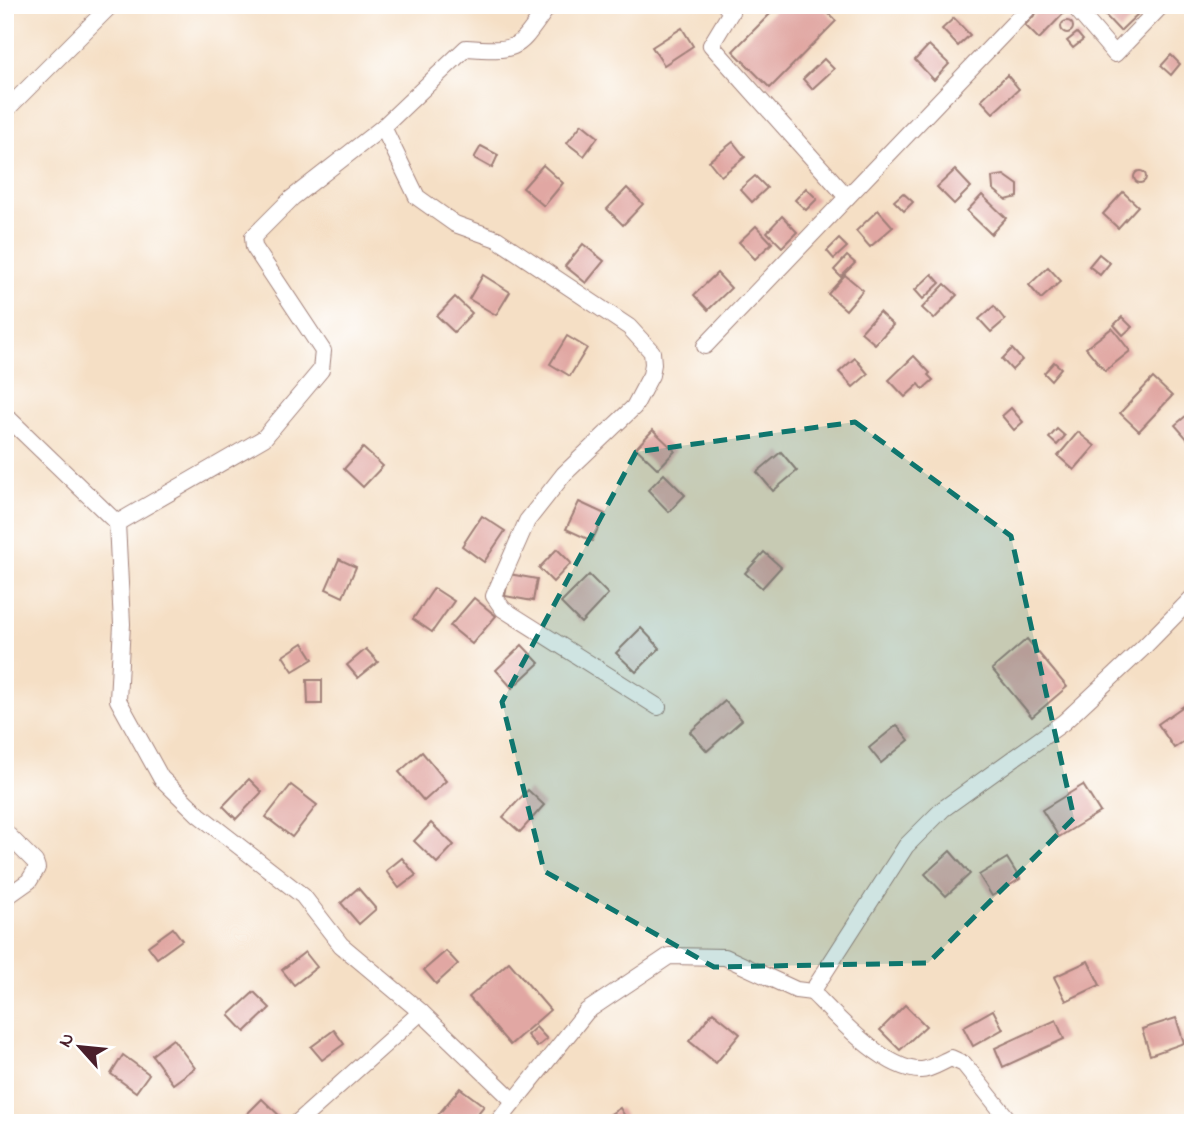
<svg xmlns="http://www.w3.org/2000/svg" width="1198" height="1128" font-family="'Indie Flower',sans-serif">
  <style>
    .building { fill: #e1a7a3 }
    .lines { fill: none; stroke-linecap: round; stroke-linejoin: round }
    .street-casing { stroke: #a07f78; stroke-width: 18 }
    .street { stroke: #fff; stroke-width: 16 }
    .marked { fill: #0f766e; fill-opacity: 0.2; stroke: #0f766e; stroke-width: 5; stroke-dasharray: 14 9; stroke-linejoin: round }
  </style>
  <rect width="100%" height="100%" fill="#fff"/>
  <filter id="ink" filterUnits="userSpaceOnUse"><feTurbulence type="fractalNoise" baseFrequency=".0143" numOctaves="2"/><feDisplacementMap in="SourceGraphic" scale="14" xChannelSelector="R" yChannelSelector="G"/><feConvolveMatrix kernelMatrix="1 2 1 2 8 2 1 2 1" color-interpolation-filters="sRGB"/></filter>
  <filter id="wash" filterUnits="userSpaceOnUse"><feTurbulence type="fractalNoise" baseFrequency=".00686" numOctaves="4" result="noise"/><feDisplacementMap in="SourceGraphic" scale="28" xChannelSelector="R" yChannelSelector="G"/><feGaussianBlur stdDeviation="1.57" result="paint"/><feColorMatrix in="noise" values="0 0 0 0 0 0 0 0 0 0 0 0 0 0 0 0 0 1.4 0 .05"/><feComposite in="paint" operator="in"/></filter>
  <g filter="url(#wash)">
    <rect width="100%" height="100%" fill="#f5dfc5"/>
    <g id="blocks">
      <!-- building -->
      <g class="building">
        <polygon points="779,5 820,5 836,21 770,88 733,51"/>
        <polygon points="1044,5 1062,5 1067,10 1039,39 1025,25"/>
        <polygon points="1114,5 1141,5 1144,8 1120,31 1104,14"/>
        <polygon points="954,18 970,35 958,46 942,29"/>
        <circle cx="1067" cy="27" r="6"/>
        <polygon points="682,28 693,46 664,65 652,47"/>
        <polygon points="1077,33 1083,40 1073,48 1067,41"/>
        <polygon points="929,45 949,64 934,80 915,60"/>
        <polygon points="1171,55 1180,64 1171,75 1161,66"/>
        <polygon points="824,59 834,69 812,89 803,79"/>
        <polygon points="1007,75 1019,89 993,113 981,100"/>
        <polygon points="582,124 598,137 584,156 567,143"/>
        <polygon points="733,142 745,157 721,176 709,161"/>
        <polygon points="481,146 498,155 492,168 474,158"/>
        <polygon points="543,165 563,183 544,206 523,188"/>
        <polygon points="955,170 971,187 954,204 937,187"/>
        <circle cx="1140" cy="177" r="6"/>
        <polygon points="1004,175 1018,185 1018,197 1006,200 993,189 992,177"/>
        <polygon points="755,176 767,188 752,202 740,189"/>
        <polygon points="627,188 643,204 623,225 607,209"/>
        <polygon points="806,188 817,199 806,210 795,200"/>
        <polygon points="1123,192 1138,206 1118,228 1103,214"/>
        <polygon points="903,193 913,202 904,211 894,201"/>
        <polygon points="982,195 1006,218 991,234 967,211"/>
        <polygon points="878,210 893,227 870,247 856,231"/>
        <polygon points="782,216 797,232 782,247 767,232"/>
        <polygon points="756,226 772,243 755,259 739,242"/>
        <polygon points="839,239 847,247 834,259 827,251"/>
        <polygon points="583,244 604,261 586,283 565,266"/>
        <polygon points="1099,254 1110,263 1100,275 1089,266"/>
        <polygon points="847,256 855,263 841,277 834,270"/>
        <polygon points="1048,267 1061,281 1041,299 1029,285"/>
        <polygon points="717,273 731,288 708,310 694,295"/>
        <polygon points="932,274 940,283 923,299 915,290"/>
        <polygon points="483,275 510,292 496,315 469,299"/>
        <polygon points="845,275 863,290 846,310 828,294"/>
        <polygon points="945,284 957,295 934,319 922,308"/>
        <polygon points="455,297 472,313 454,332 437,316"/>
        <polygon points="994,306 1005,320 991,332 979,319"/>
        <polygon points="879,312 893,325 875,344 861,332"/>
        <polygon points="1122,317 1132,327 1123,335 1114,325"/>
        <polygon points="1112,328 1130,351 1105,371 1086,348"/>
        <polygon points="567,336 587,348 570,376 550,364"/>
        <polygon points="1012,349 1022,360 1012,370 1002,359"/>
        <polygon points="914,356 930,373 928,375 933,380 923,389 919,384 905,397 889,380"/>
        <polygon points="855,358 868,374 853,387 839,372"/>
        <polygon points="1054,362 1061,368 1051,380 1044,373"/>
        <polygon points="1153,378 1172,396 1139,431 1120,413"/>
        <polygon points="1011,408 1023,422 1014,430 1002,416"/>
        <polygon points="1193,410 1193,438 1189,441 1175,425"/>
        <polygon points="1057,429 1065,436 1057,445 1049,438"/>
        <polygon points="653,430 675,451 658,469 636,448"/>
        <polygon points="1078,432 1095,446 1074,470 1058,456"/>
        <polygon points="363,448 383,466 363,487 344,469"/>
        <polygon points="781,452 797,471 773,491 757,472"/>
        <polygon points="664,474 685,495 669,512 648,490"/>
        <polygon points="579,502 605,514 592,541 566,529"/>
        <polygon points="482,516 505,531 484,562 462,546"/>
        <polygon points="557,549 571,563 553,582 539,568"/>
        <polygon points="764,552 781,567 762,588 745,573"/>
        <polygon points="339,559 356,567 343,597 326,589"/>
        <polygon points="509,574 537,579 533,601 505,596"/>
        <polygon points="589,575 608,594 581,623 561,603"/>
        <polygon points="434,588 454,601 432,632 413,619"/>
        <polygon points="474,598 496,616 472,644 450,626"/>
        <polygon points="641,628 660,648 636,672 616,653"/>
        <polygon points="1027,639 1067,687 1032,717 992,669"/>
        <polygon points="303,643 313,659 293,671 283,656"/>
        <polygon points="522,645 539,663 512,688 496,670"/>
        <polygon points="366,649 378,662 358,678 347,665"/>
        <polygon points="307,680 322,680 322,704 308,704"/>
        <polygon points="725,701 742,720 707,751 690,732"/>
        <polygon points="1188,703 1193,711 1193,735 1174,748 1158,724"/>
        <polygon points="897,725 909,740 881,763 869,748"/>
        <polygon points="422,752 446,781 424,801 399,772"/>
        <polygon points="249,779 262,792 236,819 223,806"/>
        <polygon points="291,785 317,805 292,837 266,817"/>
        <polygon points="1083,785 1100,812 1059,837 1042,810"/>
        <polygon points="528,790 544,805 520,832 503,817"/>
        <polygon points="431,823 454,845 437,863 414,841"/>
        <polygon points="950,851 970,874 946,896 925,874"/>
        <polygon points="402,858 416,875 399,888 386,871"/>
        <polygon points="1007,858 1020,879 992,896 979,875"/>
        <polygon points="358,888 376,909 359,924 341,903"/>
        <polygon points="173,928 182,940 157,958 148,946"/>
        <polygon points="446,951 458,964 436,984 424,970"/>
        <polygon points="305,952 317,967 294,985 282,970"/>
        <polygon points="1088,961 1100,985 1066,1001 1054,977"/>
        <polygon points="509,962 550,1010 510,1045 469,997"/>
        <polygon points="254,992 270,1008 245,1032 229,1015"/>
        <polygon points="905,1005 926,1026 900,1050 880,1030"/>
        <polygon points="993,1010 1003,1029 973,1046 963,1027"/>
        <polygon points="713,1012 740,1034 716,1063 689,1041"/>
        <polygon points="1176,1018 1184,1043 1150,1055 1142,1029"/>
        <polygon points="1056,1020 1064,1039 1003,1067 995,1048"/>
        <polygon points="536,1027 547,1039 537,1047 527,1035"/>
        <polygon points="334,1030 344,1044 322,1060 311,1047"/>
        <polygon points="173,1039 195,1068 173,1084 152,1055"/>
        <polygon points="123,1055 149,1074 136,1092 111,1074"/>
        <polygon points="460,1088 484,1106 470,1123 447,1123 438,1115"/>
        <polygon points="262,1099 284,1120 281,1123 238,1123"/>
        <polygon points="620,1108 629,1123 606,1123 603,1119"/>
      </g>
    </g>
  </g>
  <g filter="url(#ink)">
    <use href="#blocks" fill-opacity="0" stroke="#a07f78" stroke-width="2"/>
    <g class="lines">
      <defs>
        <g id="street">
          <polyline points="725,5 731,12 711,45 847,197"/>
          <polyline points="1073,5 1115,54 1162,5"/>
          <polyline points="5,111 111,5"/>
          <polyline points="383,127 417,197 455,224 497,239 629,327 652,352 653,364 651,375 634,407 564,474 527,521 494,596 503,609 658,707"/>
          <polyline points="705,346 1031,5"/>
          <path d="M5,415L117,523L264,438L321,370L323,351L254,247L253,237L292,198L383,127L466,48C522,52 517,49 549,5"/>
          <polyline points="117,523 122,624 118,700 161,778 199,815 303,896 341,945 421,1012 514,1101"/>
          <polyline points="5,832 35,862 37,868 29,881 5,898"/>
          <path d="M812,992C835,1015 885,1071 921,1070C930,1070 942,1062 951,1058L964,1064L1011,1123"/>
          <polyline points="297,1123 421,1012"/>
          <polyline points="497,1123 587,1011 669,956 725,957 796,990 812,992 906,846 943,809 1064,722 1142,649 1193,597"/>
        </g>
      </defs>
      <!-- street casing -->
      <use href="#street" class="street-casing"/>
      <!-- street -->
      <use href="#street" class="street"/>
    </g>
  </g>
  <!-- marked area -->
  <path class="marked" d="M855,422L1011,536L1074,818L928,963L714,967L544,871L502,702L636,452Z"/>
  <!-- margin -->
  <rect width="1198" height="1128" fill="none" stroke="#fff" stroke-width="28"/>
  <!-- north arrow -->
  <g transform="translate(80 1047) rotate(297)" stroke="#ffffff" stroke-width="5" paint-order="stroke">
  <path d="M0-5L12 26L0 18L-12 26Z" fill="#4a1f2b"/>
  <text y="-10" font-size="19" font-weight="bold" text-anchor="middle" fill="#4a1f2b">N</text>
  </g>
</svg>
